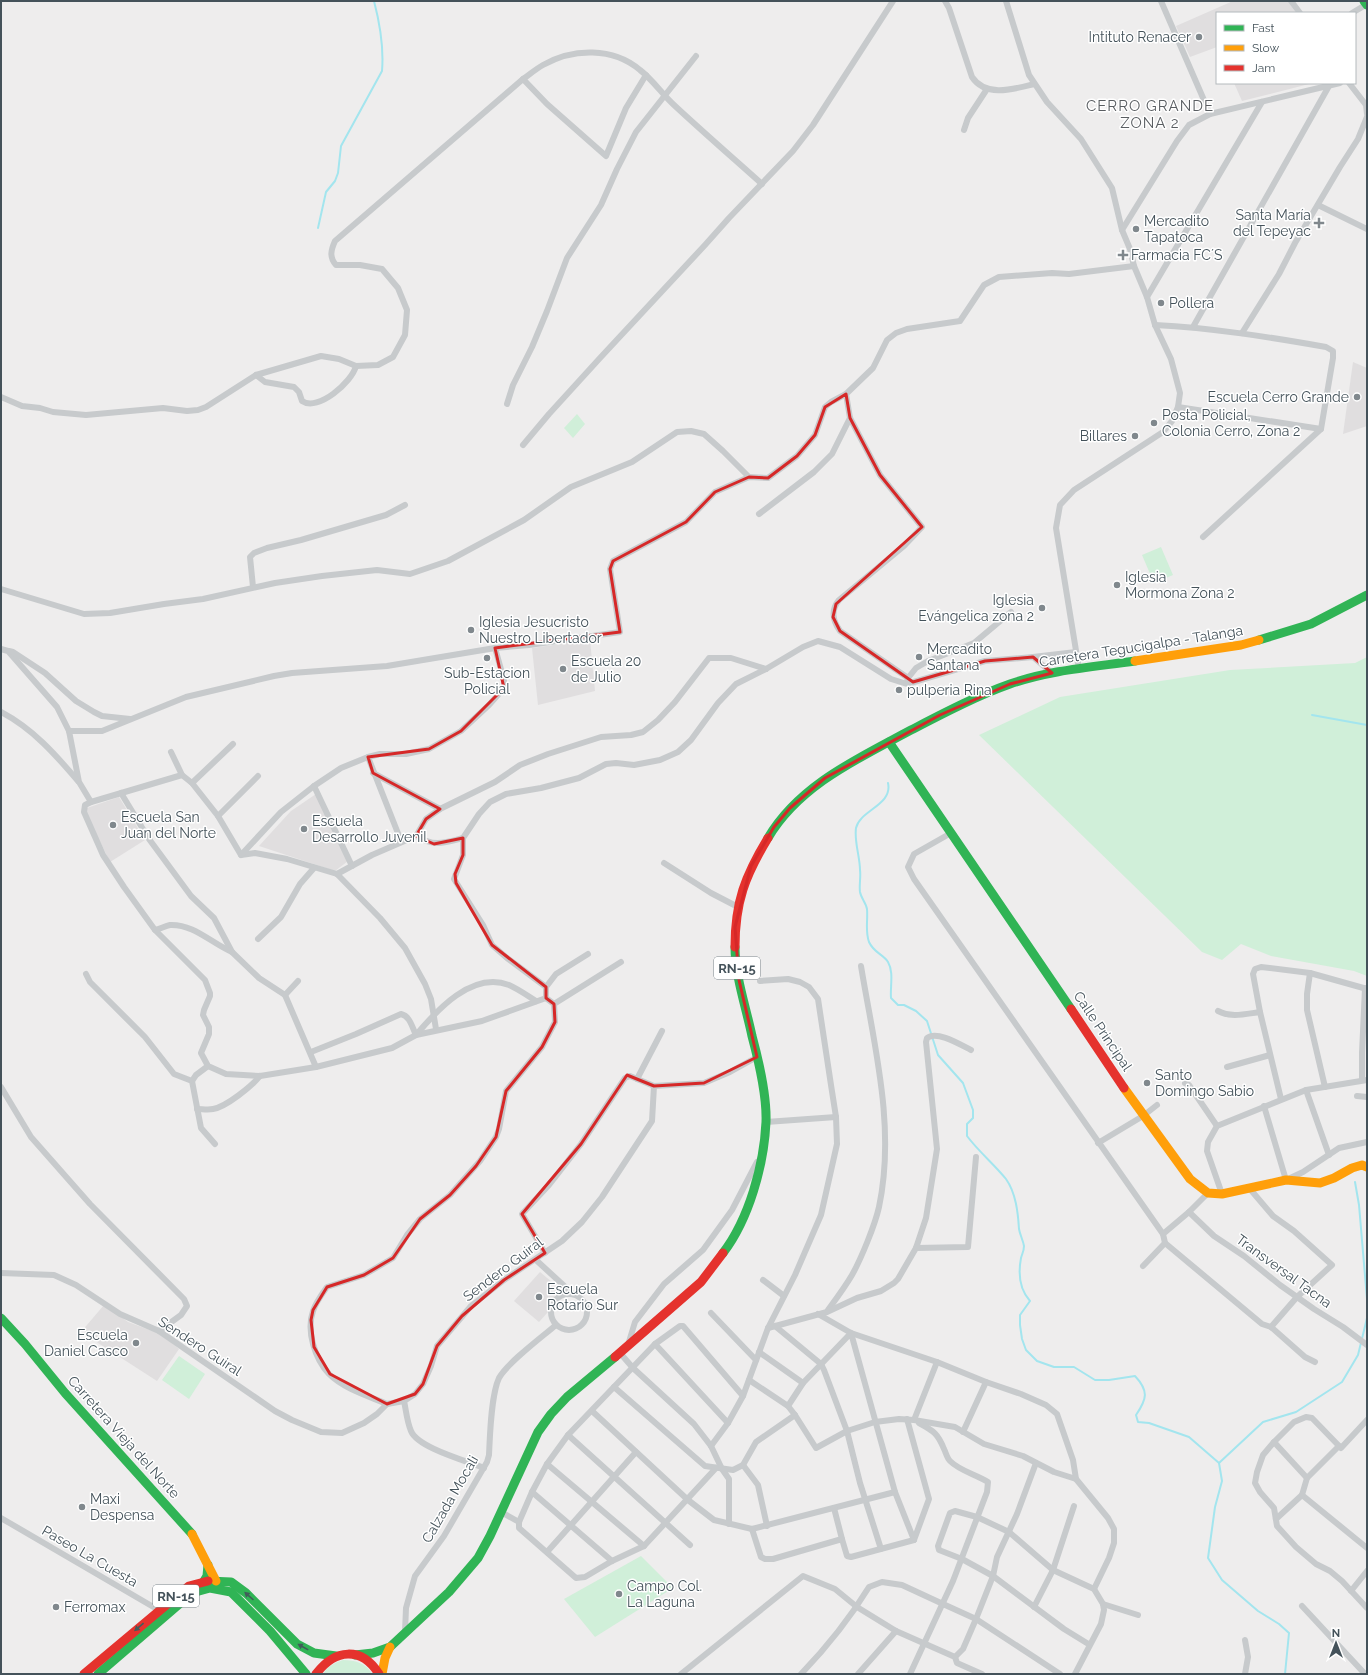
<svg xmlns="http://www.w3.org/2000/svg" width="1368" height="1675" font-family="Raleway,sans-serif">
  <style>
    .education { fill: #e0dedf }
    .green { fill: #d0efd9 }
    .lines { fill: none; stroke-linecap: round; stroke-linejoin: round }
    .stream { stroke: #a3e5ee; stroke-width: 2 }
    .street { stroke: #c7cacc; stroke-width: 6 }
    .fast { stroke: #30b455; stroke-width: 9 }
    .slow { stroke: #ff9f0a; stroke-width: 9 }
    .jam { stroke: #e5322d; stroke-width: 9 }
    .oneway { fill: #425c5a }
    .marked { fill: none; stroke: #d62828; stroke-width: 3; stroke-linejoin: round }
    .poi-dot { fill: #80888d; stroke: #fff; stroke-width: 1.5 }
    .labels { text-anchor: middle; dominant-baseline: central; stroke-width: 3; stroke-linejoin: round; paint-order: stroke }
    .shield { fill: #fff; stroke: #7c868c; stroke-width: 1 }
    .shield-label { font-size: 13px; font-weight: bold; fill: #44525a }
    .poi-label { font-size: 14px; fill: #44525a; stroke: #fff; text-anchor: start }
    .street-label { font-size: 14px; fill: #44525a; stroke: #fff }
    .neighbourhood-label { font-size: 15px; letter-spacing: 1px; fill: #595d61; stroke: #fff }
  </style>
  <rect width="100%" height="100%" fill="#eeeded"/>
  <!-- education -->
  <g class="education">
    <polygon points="1233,1 1288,1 1296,13 1217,13 1217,47 1190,57 1176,26"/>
    <polygon points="1234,83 1313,83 1242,101"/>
    <polygon points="1353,362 1367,368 1367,426 1343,434"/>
    <polygon points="590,640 595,691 538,705 532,648"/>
    <polygon points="316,794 348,861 335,871 259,846 291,811"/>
    <polygon points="119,797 145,840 110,862 84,809"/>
    <polygon points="540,1272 565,1293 539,1322 514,1301"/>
    <polygon points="104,1305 128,1322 161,1334 179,1349 157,1381 81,1332"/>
  </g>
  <!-- green -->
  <g class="green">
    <polygon points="577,414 585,424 573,438 564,428"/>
    <polygon points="1161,547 1173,575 1154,583 1142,555"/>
    <polygon points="1367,657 1367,976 1354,971 1271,956 1241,944 1222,960 1202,952 979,735 1060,697 1230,670 1355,663"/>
    <polygon points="179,1356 205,1374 189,1399 162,1380"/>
    <polygon points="641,1556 673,1588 595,1637 564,1599"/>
    <path d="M343,1660C355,1660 366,1663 372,1674H323C328,1666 334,1663 343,1660Z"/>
  </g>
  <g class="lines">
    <!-- stream -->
    <g class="stream">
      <path d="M318,228L326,192L335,181L338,173L341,146L382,71C384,47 380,24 374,1"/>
      <polyline points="1312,715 1367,725"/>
      <path d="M888,783C893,805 860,810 856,828C854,841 860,857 860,870C861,877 859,885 860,892C861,898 866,903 867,909C868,921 865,931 869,942C874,953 883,954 888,962C894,972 890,987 891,998L898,1005H904L916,1011L927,1021L938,1055L963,1083L973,1110V1118L967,1124V1136C979,1152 994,1164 1006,1179C1016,1193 1018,1213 1019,1229C1020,1235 1023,1240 1024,1246C1024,1251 1022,1254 1021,1258C1018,1274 1019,1289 1030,1301L1020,1315V1325L1022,1339L1026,1350L1037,1361L1054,1367H1074L1095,1380H1109L1135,1376C1149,1391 1147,1399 1136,1415L1138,1422L1149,1423L1189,1437L1219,1463L1222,1481L1215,1507L1208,1558L1222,1580L1258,1611L1279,1624L1289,1633L1285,1674"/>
      <polyline points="1355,1182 1359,1205 1367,1299"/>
      <polyline points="1219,1463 1263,1422 1296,1412 1342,1382 1358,1355 1367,1318"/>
    </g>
    <!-- street -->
    <g class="street">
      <path d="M945,1L949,8L972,77C986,98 1014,89 1034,84"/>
      <polyline points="1006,1 1029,75 1047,102 1081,139 1112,188 1122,230 1130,249 1134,266 1147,297 1155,325 1171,359 1180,393 1178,407 1172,421 1163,432 1074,490 1060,505 1056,528 1079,669"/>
      <polyline points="1161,1 1210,114"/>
      <polyline points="1291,1 1300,13"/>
      <polyline points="1352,13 1367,4"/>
      <polyline points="523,79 547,104 606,156 626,108 646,75"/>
      <polyline points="1349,83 1366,105 1367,114"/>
      <polyline points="964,130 968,118 987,89"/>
      <polyline points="1318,205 1367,229"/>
      <polyline points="1122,230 1177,141 1189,125 1210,114 1340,83"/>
      <polyline points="1147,297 1262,102"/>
      <path d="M1155,325C1213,328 1269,337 1326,347L1333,351V358L1321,429L1203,537"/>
      <polyline points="1193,327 1329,86"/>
      <polyline points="1242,333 1279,274 1295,243 1340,167 1358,139 1367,117"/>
      <path d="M256,375L265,382L294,387L299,392L302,401C318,412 352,382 356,366"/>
      <path d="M846,394L850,418L880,475L922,527L904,546L839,600C830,611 833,621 840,631L908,678"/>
      <path d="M1,397L22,406L40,408L53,412L86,415L163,408L187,411L198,410L206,407L256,375L321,356L339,359L356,366L378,365L393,357L405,335L407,310L398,288L382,269L360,265H336C329,257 331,250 335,241L523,79C530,74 536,69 543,65C573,48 613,47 640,70C653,80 662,94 674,105C703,132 733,158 762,184"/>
      <polyline points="507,404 513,385 532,347 547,311 567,258 601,205 617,169 636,132 696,56"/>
      <polyline points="1178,407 1321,429"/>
      <polyline points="523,445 549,414 600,358 705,245 729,218 793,151 813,125 893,1"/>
      <polyline points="759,514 814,472 832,454 850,418"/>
      <polyline points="253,587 250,557 254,553 267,548 301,540 386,515 405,505"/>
      <polyline points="1,589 84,614 110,613 164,604 203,599 275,583 322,576 377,570 410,574 448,561 524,520 571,487 632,462 677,432 691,431 704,434 723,451 749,477"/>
      <polyline points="1,649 8,651 57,707 69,731 79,782 91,802"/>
      <polyline points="9,651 13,652 45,673 76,701 94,712 102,716 130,719"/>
      <polyline points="1033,657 1076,652"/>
      <polyline points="907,682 908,678 916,668 928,661 974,643 1011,612"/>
      <path d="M1,712C33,729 55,754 78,781"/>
      <polyline points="69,731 102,731 186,697 274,676 292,673 387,666 495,648 529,645 620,632 610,569 613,561 686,522 715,492 749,477 768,478 797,456 815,435 825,407 831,402 846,394 873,368 887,340 896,333 907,329 960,321 984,285 999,277 1052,273 1069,274 1134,266"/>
      <polyline points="171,752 182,775 192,783 218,816 241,855 255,853 287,859 337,874 380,918 405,948 425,984 431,999 436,1029"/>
      <polyline points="368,757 401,841"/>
      <polyline points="373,773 440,809"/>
      <polyline points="182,775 91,802 85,805 84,812 103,855 124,887 155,930 205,980 210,993 210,996 204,1010 203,1015 209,1027 209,1034 201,1053 208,1066 226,1074 260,1076 316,1067 392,1048 416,1035 482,1021 546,998"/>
      <polyline points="192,783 233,744"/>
      <polyline points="314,786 352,866"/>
      <polyline points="121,793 149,839 191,896 214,918 232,952 259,978 285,995 316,1067"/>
      <polyline points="218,816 258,776"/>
      <polyline points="951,833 914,854 908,867 914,879 1163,1234"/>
      <polyline points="416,836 426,819 440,809 495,782 520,765 548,754 601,737 631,735 643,732 658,720 675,702 709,658 731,658 766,669"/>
      <polyline points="241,855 281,812 314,786 341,768 368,757 380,754 406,754 429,749 461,731 489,705 504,688 504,680 495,648"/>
      <polyline points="664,863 711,893 738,907"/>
      <path d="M337,874L372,855L416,836C434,847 444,843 463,838"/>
      <path d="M155,930C160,929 165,926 170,925C194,924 211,943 232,952"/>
      <polyline points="258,939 281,917 300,884 314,868"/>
      <polyline points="1310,973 1307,994 1307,1010 1325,1087"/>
      <polyline points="86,974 90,982 145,1037 174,1074 192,1081 201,1128 215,1144"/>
      <polyline points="546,987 556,974 588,954"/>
      <polyline points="285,995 298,981"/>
      <polyline points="554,1004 621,962"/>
      <path d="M1218,1011C1231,1018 1245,1014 1260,1012"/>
      <path d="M311,1052L356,1034L401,1014C410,1016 412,1027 416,1035C437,1010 472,971 509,985C518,989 528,996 536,1001"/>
      <polyline points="1227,1067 1270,1055"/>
      <polyline points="637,1079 662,1031"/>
      <polyline points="1362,1080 1362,1053 1365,988"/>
      <polyline points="192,1081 196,1075 208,1066"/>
      <polyline points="1185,1083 1189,1085 1217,1126"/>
      <polyline points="1,1087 31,1137 90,1204 184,1299 187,1306 181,1315 159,1331"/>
      <polyline points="1306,1090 1329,1155"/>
      <polyline points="1357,1096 1367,1097"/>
      <polyline points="1281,1099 1260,1012 1253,974 1255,969 1261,967 1310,973 1367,989"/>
      <polyline points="1264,1106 1286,1180 1303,1172 1339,1148 1367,1142"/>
      <path d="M197,1109C202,1109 208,1110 213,1109C226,1107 252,1086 260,1076"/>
      <polyline points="766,1122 836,1117"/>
      <polyline points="1098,1143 1143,1116 1157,1105"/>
      <polyline points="1250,1189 1273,1216 1294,1231 1332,1265 1297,1297 1271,1327"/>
      <polyline points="1222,1194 1207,1151 1208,1142 1217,1126 1306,1090 1367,1080"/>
      <polyline points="1189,1212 1214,1236 1244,1256 1280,1285 1314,1309 1343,1327 1367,1345"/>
      <polyline points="1165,1243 1262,1324 1271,1327 1305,1357 1315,1362"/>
      <polyline points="916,1248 968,1247 976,1157"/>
      <polyline points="545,1253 522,1214 549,1185 581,1144 625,1078 630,1076 654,1086 704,1083 730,1072 757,1057"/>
      <polyline points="536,1260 573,1294"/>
      <polyline points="1143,1266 1165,1243 1163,1234 1189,1212 1208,1193"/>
      <polyline points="1,1273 54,1275 76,1285 120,1314 159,1331 275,1411 292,1420 321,1432 342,1433 364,1423 377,1414 387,1404 404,1401 415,1394 423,1384 431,1366 437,1346 471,1306 504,1280 562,1241 582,1222 602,1197 652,1121 654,1086"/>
      <polyline points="763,1280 784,1296"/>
      <circle cx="569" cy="1312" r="18"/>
      <path d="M828,1310C836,1299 845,1287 852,1275C861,1259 875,1225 879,1207C896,1127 874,1045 861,966"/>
      <polyline points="711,1313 756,1360"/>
      <polyline points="818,1314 851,1333 937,1362 986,1382 1021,1394 1046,1405 1057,1414 1073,1460 1076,1479 1108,1518 1114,1529 1114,1543 1109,1558 1094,1589"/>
      <polyline points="775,1326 821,1364 824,1370 847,1431 860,1483 881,1549"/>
      <path d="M768,1328L827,1312L857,1298L881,1291L894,1283L898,1279L916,1248L926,1218L937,1149L926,1042L927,1038C937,1030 961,1045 971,1050"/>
      <polyline points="655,1344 728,1423"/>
      <polyline points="628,1345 635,1322 664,1284 703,1250 732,1210 757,1162"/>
      <polyline points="759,1352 803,1383"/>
      <polyline points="620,1353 633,1368 694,1424 711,1446 722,1469 729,1479 729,1524"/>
      <polyline points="749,1380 788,1406 795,1415 816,1448 847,1431 875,1422 899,1419 914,1420 955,1427 984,1444 1023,1456 1054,1472 1076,1479"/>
      <polyline points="614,1387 705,1466 733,1470 743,1465 758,1485 767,1526"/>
      <path d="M404,1401C406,1410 407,1422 411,1431C418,1448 467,1461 484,1468"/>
      <path d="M387,1404C368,1396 344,1389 329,1374C315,1359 306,1331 313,1311C316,1302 322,1294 327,1287L364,1275L393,1258L407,1235L420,1219L450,1195L480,1161L496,1137L499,1129L506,1091L542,1047L555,1022L554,1004L546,998V987L507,958L492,945L483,925L454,879L463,855V838L479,814L490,802L506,794L541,788L579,778L606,764L616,763L634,765L660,760L678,752L691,740L718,703L736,684L766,669L803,647L818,641L840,647L891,679L907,684L985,661L1033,657L1052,673"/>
      <polyline points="788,1406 803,1383 851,1333 895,1492 914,1540"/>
      <polyline points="592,1411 688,1500 714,1520 752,1529 895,1492"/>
      <polyline points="907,1419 929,1499 914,1540"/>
      <polyline points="914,1420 937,1362"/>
      <polyline points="1367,1420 1341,1448 1312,1418 1306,1417 1294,1422 1274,1442 1263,1455 1257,1472 1255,1483 1260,1492 1274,1508 1277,1526 1296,1547 1316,1564 1330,1571 1342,1581 1367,1608"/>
      <polyline points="963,1432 986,1382"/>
      <polyline points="568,1435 690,1545"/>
      <polyline points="1274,1442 1307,1478"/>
      <polyline points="711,1446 728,1423 743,1396 768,1328 795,1275 821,1215 837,1144 836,1117 831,1085 818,999 809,987 800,982 788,979 760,981"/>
      <polyline points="547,1464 644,1546"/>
      <polyline points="743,1465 756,1442 795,1415"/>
      <polyline points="716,1468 644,1546 612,1561 585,1577 576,1578 519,1528 519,1522 532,1492 547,1464 568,1435 655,1344 680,1326 683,1326 743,1396"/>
      <polyline points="532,1492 612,1561"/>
      <polyline points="1302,1495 1367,1548"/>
      <polyline points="834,1508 842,1539"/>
      <polyline points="501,1512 519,1522"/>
      <polyline points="1,1518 162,1612"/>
      <polyline points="1276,1519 1302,1495 1307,1478 1339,1446"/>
      <polyline points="752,1529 761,1557 765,1559 773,1559 842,1539 847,1556 851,1557 914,1540"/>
      <polyline points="547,1552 636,1452"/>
      <polyline points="1351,1591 1367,1571"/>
      <polyline points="1103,1604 1138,1615"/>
      <polyline points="1302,1606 1365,1674"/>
      <polyline points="1034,1607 1053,1570 1074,1506"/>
      <path d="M405,1632L406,1608L415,1576L444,1536L487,1462L489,1455C490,1435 491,1395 499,1378C507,1363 542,1337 556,1325"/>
      <polyline points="1245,1640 1248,1657 1245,1674"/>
      <polyline points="955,1657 963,1649 976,1619 993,1576 997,1557 1017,1514 1036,1463"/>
      <polyline points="681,1674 803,1576 835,1589 857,1607 896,1631 955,1657 957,1663 982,1674"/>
      <path d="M801,1674C827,1647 850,1618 869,1587L882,1582L902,1585L943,1604L976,1619L1060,1674"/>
      <polyline points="858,1674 896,1631"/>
      <path d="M910,1674L953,1581L987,1492L988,1482C975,1474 960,1471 950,1461C947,1458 946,1453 944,1449C938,1434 934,1431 919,1423"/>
      <polyline points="1075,1674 1101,1624 1104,1610 1103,1604 1094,1589 1053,1570 1009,1532 977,1517 955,1511 950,1513 938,1546 939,1550 962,1559 993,1576 1064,1629 1090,1645"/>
    </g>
    <!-- fast -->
    <g class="fast">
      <polyline points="1364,1 1367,5"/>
      <polyline points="1259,640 1311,624 1367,595"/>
      <polyline points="889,742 1071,1009"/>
      <path d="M768,838C799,785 859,758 911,730C942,714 976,696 1010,684C1050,670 1093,667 1135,661"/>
      <path d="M723,1253C749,1219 764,1165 766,1122C767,1095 759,1062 752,1036C746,1007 735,976 735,947"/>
      <polyline points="1,1318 25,1344 65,1393 192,1534"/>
      <polyline points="204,1581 207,1576 208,1565"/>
      <polyline points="208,1581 231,1582 246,1593 297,1644 314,1653 336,1656"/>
      <polyline points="355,1655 373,1653 390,1647 449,1592 478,1558 490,1536 538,1432 551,1414 567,1397 615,1357"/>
      <polyline points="98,1674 192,1593 210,1588 231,1592 270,1631 306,1674"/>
    </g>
    <!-- slow -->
    <g class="slow">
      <polyline points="1135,661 1241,645 1259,640"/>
      <polyline points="1124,1088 1190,1179 1208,1193 1222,1194 1286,1180 1320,1183 1334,1178 1352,1168 1362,1165 1367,1167"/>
      <polyline points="192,1534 216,1581"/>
      <polyline points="382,1674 385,1658 390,1647"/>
    </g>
    <!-- jam -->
    <g class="jam">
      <path d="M735,947C735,902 745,876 768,838"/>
      <polyline points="1071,1009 1124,1088"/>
      <polyline points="615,1357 701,1282 723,1253"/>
      <polyline points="84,1674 189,1586 208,1581"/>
      <path d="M316,1674C335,1649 361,1646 379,1674"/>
    </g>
  </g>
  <!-- one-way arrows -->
  <defs><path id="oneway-solid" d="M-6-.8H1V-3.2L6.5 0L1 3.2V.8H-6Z"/></defs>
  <g class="oneway">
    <use href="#oneway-solid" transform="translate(249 1596) rotate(-138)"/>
    <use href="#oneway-solid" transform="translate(139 1627) rotate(140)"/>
    <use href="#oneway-solid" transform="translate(303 1647) rotate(-151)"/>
  </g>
  <!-- marked area -->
  <path class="marked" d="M846,394L850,418L880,475L922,527L836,604L833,617L840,631L913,682L985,661L1033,657L1052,673L1010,684L940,715L825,778L790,808L774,827L751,866L735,927L739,980L757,1057L704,1083L654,1086L627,1075L581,1144L522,1214L545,1253L504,1280L462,1316L437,1346L423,1384L415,1394L387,1404L330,1374L314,1347L311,1320L313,1310L327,1287L364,1275L393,1258L420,1219L450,1195L476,1166L496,1137L506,1091L542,1047L555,1022L554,1004L546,998V987L492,945L456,883L455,874L463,855V838L434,844L416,836L426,819L440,809L373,773L368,757L429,749L461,731L504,688L495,648L620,632L610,569L613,561L686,522L715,492L749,477L768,478L797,456L815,435L825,407Z"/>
  <!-- markers -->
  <g class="poi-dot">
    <circle cx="1199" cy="37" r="4"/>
    <path d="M1317 217h4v4h4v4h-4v4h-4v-4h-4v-4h4z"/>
    <circle cx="1136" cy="229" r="4"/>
    <path d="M1121 249h4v4h4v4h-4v4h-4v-4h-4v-4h4z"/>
    <circle cx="1161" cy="303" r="4"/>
    <circle cx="1357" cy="397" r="4"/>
    <circle cx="1154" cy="423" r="4"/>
    <circle cx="1135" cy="436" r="4"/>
    <circle cx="1117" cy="585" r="4"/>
    <circle cx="1042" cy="608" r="4"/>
    <circle cx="471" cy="630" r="4"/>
    <circle cx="919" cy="657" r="4"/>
    <circle cx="487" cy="658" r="4"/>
    <circle cx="563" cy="669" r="4"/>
    <circle cx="899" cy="690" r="4"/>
    <circle cx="113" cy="825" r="4"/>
    <circle cx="304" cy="829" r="4"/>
    <circle cx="1147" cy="1083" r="4"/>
    <circle cx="539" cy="1297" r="4"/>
    <circle cx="136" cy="1343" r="4"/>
    <circle cx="82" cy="1507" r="4"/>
    <circle cx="619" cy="1594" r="4"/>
    <circle cx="56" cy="1607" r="4"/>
  </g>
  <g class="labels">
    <!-- shield labels -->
    <g class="shield">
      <rect x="714" y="957" width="46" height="22" rx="3"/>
      <rect x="153" y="1585" width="46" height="22" rx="3"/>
    </g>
    <g class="shield-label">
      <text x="737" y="968">RN-15</text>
      <text x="176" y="1596">RN-15</text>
    </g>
    <!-- poi labels -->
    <g class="poi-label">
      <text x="1191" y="37" text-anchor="end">Intituto Renacer</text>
      <text x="1311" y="215" text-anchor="end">Santa María<tspan x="1311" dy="16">del Tepeyac</tspan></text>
      <text x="1144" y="221">Mercadito<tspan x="1144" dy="16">Tapatoca</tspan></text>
      <text x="1131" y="255">Farmacia FC´S</text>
      <text x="1169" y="303">Pollera</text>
      <text x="1349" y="397" text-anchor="end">Escuela Cerro Grande</text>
      <text x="1162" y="415">Posta Policial,<tspan x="1162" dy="16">Colonia Cerro, Zona 2</tspan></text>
      <text x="1127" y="436" text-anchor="end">Billares</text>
      <text x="1125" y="577">Iglesia<tspan x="1125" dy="16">Mormona Zona 2</tspan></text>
      <text x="1034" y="600" text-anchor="end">Iglesia<tspan x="1034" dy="16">Evángelica zona 2</tspan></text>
      <text x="479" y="622">Iglesia Jesucristo<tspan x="479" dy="16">Nuestro Libertador</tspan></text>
      <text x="927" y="649">Mercadito<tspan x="927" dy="16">Santana</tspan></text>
      <text x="571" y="661">Escuela 20<tspan x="571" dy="16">de Julio</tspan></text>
      <text x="487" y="673" text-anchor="middle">Sub-Estacion<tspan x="487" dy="16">Policial</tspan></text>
      <text x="907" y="690">pulperia Rina</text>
      <text x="121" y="817">Escuela San<tspan x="121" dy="16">Juan del Norte</tspan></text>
      <text x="312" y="821">Escuela<tspan x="312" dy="16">Desarrollo Juvenil</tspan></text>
      <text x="1155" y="1075">Santo<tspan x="1155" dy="16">Domingo Sabio</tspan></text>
      <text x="547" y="1289">Escuela<tspan x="547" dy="16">Rotario Sur</tspan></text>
      <text x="128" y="1335" text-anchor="end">Escuela<tspan x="128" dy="16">Daniel Casco</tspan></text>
      <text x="90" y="1499">Maxi<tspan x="90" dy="16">Despensa</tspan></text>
      <text x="627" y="1586">Campo Col.<tspan x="627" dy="16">La Laguna</tspan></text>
      <text x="64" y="1607">Ferromax</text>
    </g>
    <!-- street labels -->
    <g class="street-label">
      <text transform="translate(1141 646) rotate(-9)">Carretera Tegucigalpa - Talanga</text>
      <text transform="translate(1103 1031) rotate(56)">Calle Principal</text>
      <text transform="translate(503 1269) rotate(-37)">Sendero Guiral</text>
      <text transform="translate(1284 1271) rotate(36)">Transversal Tacna</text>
      <text transform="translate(200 1346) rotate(33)">Sendero Guiral</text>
      <text transform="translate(124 1437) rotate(48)">Carretera Vieja del Norte</text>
      <text transform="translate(450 1499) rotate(-60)">Calzada Mocali</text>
      <text transform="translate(90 1556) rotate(30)">Paseo La Cuesta</text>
    </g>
    <!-- neighbourhood labels -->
    <g class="neighbourhood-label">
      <text x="1150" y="106">CERRO GRANDE<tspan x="1150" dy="17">ZONA 2</tspan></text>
    </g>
  </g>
  <!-- border -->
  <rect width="1368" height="1675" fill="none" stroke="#44525a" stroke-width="4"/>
  <!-- legend -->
  <rect x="1216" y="12" width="140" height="72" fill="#ffffff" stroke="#b4babd"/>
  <rect x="1224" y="25" width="20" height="6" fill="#30b455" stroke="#b4babd"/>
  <text x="1252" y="32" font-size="12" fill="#44525a">Fast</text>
  <rect x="1224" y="45" width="20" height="6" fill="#ff9f0a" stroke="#b4babd"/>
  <text x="1252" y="52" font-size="12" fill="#44525a">Slow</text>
  <rect x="1224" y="65" width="20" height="6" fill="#e5322d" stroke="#b4babd"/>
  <text x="1252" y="72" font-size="12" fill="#44525a">Jam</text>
  <!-- north arrow -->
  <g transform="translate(1336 1643)" stroke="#ffffff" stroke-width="3" paint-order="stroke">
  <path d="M0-3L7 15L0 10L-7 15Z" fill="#44525a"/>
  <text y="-6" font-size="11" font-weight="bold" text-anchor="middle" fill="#44525a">N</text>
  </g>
</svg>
